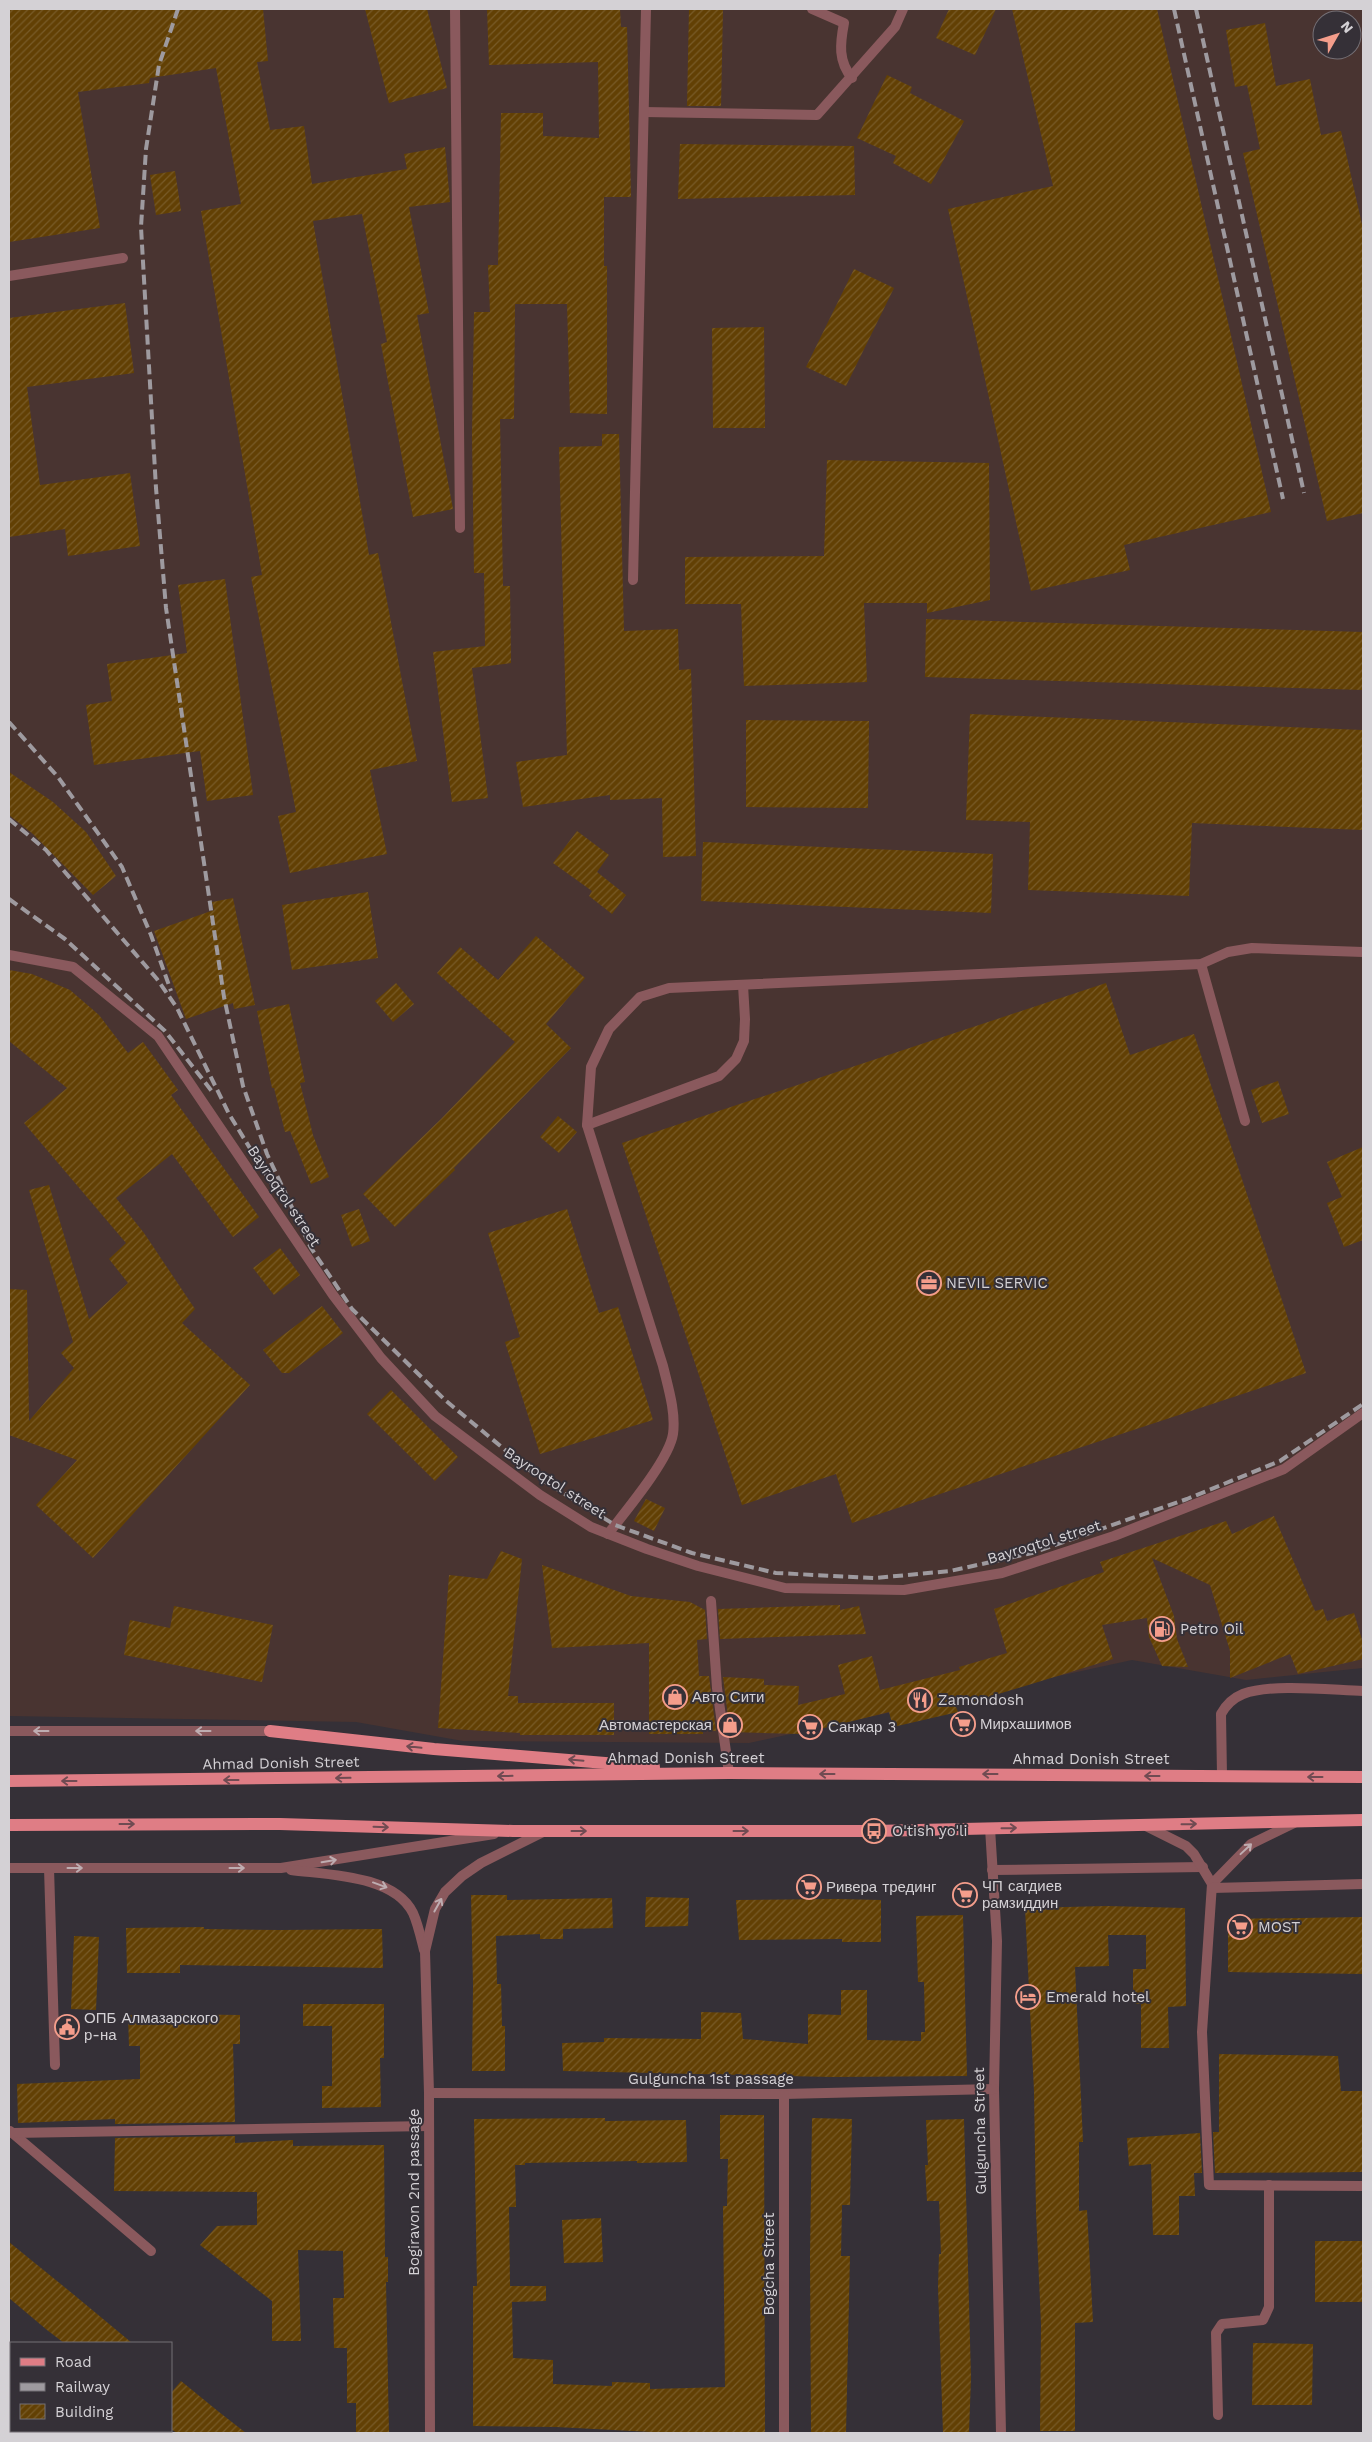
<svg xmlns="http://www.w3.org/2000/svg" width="1372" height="2442" font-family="'Work Sans',sans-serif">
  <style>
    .industrial { fill: #493431; fill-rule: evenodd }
    .building { fill: url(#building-hatch) }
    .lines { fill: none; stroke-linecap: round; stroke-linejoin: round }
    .service { stroke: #8a595d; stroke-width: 10 }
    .minor { stroke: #8a595d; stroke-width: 10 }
    .tertiary { stroke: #8a595d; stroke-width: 10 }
    .primary { stroke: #df7d85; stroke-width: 12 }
    .rail { stroke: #9e9a9f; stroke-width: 4; stroke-dasharray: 10 5; stroke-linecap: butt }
    .oneway { stroke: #beadb1 }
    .oneway2 { stroke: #704b52 }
    .labels { text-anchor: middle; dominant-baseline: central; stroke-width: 4; stroke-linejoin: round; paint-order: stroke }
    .street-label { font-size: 15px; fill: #d4d1d5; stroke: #353037 }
    .poi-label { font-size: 15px; fill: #d4d1d5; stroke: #353037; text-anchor: start }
  </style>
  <defs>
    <pattern id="building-hatch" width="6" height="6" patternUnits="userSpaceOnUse" patternTransform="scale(1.25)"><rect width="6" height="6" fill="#624004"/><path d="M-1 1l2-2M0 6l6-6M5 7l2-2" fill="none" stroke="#785b28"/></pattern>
  </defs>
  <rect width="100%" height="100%" fill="#353037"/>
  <!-- industrial -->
  <path class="industrial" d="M9,9H1363V1668L1246,1680L1132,1660L749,1743L463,1741L356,1722L9,1716ZM1322,20H1352V50H1322Z"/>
  <!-- building -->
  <g class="building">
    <polygon points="9,9 263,9 268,61 257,62 270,130 304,126 312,184 407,169 404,154 445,147 450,202 409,207 429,313 417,315 453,509 413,517 381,344 387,342 362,214 313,221 369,555 378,553 417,761 370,770 387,854 290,873 278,816 296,812 251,577 262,575 201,211 241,204 216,68 150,78 149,83 78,92 100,228 9,242"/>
    <polygon points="365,9 427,9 447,88 389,103"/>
    <polygon points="487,9 620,9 621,27 627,27 631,197 604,197 604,266 607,266 607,414 570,413 567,304 515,304 514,419 500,419 503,586 510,586 511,663 472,668 488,798 452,802 433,652 485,646 484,573 474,573 472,435 474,312 490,312 488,265 498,265 501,113 543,113 543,136 599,138 598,62 489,65"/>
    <polygon points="689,9 723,9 721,106 687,106"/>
    <polygon points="949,9 996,9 975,55 936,38"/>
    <polygon points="1012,9 1157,9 1271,512 1124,545 1130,570 1031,591 948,209 1053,186"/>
    <polygon points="1265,23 1276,86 1310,79 1321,135 1341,131 1363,229 1363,513 1327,521 1243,153 1260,149 1247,85 1235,87 1226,30"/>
    <polygon points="887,75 912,87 910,93 964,121 931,184 893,163 896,156 857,138"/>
    <polygon points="680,144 854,146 855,195 678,199"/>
    <polygon points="175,171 181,211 156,215 150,175"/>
    <polygon points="854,269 894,288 846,386 806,367"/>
    <polygon points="125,303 134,373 27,387 40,485 130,473 140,546 68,556 65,529 9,537 9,318"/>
    <polygon points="764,327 765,428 713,428 712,328"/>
    <polygon points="602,434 619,434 624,631 678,629 679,670 691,669 696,856 663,857 662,798 610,800 610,795 523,807 516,762 567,755 559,447 602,446"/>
    <polygon points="827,460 989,463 990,600 927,613 927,603 864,603 867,682 744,686 741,604 685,604 685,557 824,556"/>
    <polygon points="225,579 253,795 207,801 200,751 94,765 86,705 112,701 107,664 187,653 178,585"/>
    <polygon points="926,619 1363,632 1363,690 925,677"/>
    <polygon points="970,714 1363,730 1363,830 1192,823 1189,896 1028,890 1030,822 966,820"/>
    <polygon points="746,720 869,721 868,808 746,807"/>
    <polygon points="9,772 53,802 86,832 116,876 93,895 33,834 9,815"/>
    <polygon points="577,831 609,855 597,872 626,895 612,914 589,896 592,891 553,863"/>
    <polygon points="703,842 993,854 991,913 701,901"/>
    <polygon points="368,892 378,958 292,970 282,905"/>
    <polygon points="233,898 255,1005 234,1009 233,1003 186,1019 154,931 214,910 212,902"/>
    <polygon points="536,936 585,978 546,1024 571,1048 454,1168 455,1170 395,1227 363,1194 441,1119 515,1042 437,973 460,947 498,980"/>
    <polygon points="9,970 32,974 70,990 99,1015 128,1053 143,1042 178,1090 171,1095 259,1217 233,1237 172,1154 116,1198 144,1233 195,1309 182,1323 250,1385 93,1558 36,1505 77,1460 9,1435 9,1289 27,1290 29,1421 74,1368 61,1353 73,1342 29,1190 49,1185 89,1319 128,1283 109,1259 126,1243 24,1123 67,1088 9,1041"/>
    <polygon points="396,983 414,1004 393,1022 375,1001"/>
    <polygon points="1106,983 1130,1055 1194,1034 1306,1373 852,1523 836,1474 742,1505 622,1143"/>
    <polygon points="289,1004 305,1082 300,1083 313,1135 329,1177 311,1184 290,1131 285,1132 274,1088 272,1088 257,1011"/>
    <polygon points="1278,1081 1289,1114 1262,1123 1251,1090"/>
    <polygon points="558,1116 577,1132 559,1153 540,1137"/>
    <polygon points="1363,1147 1363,1240 1344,1247 1327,1203 1342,1197 1327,1162"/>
    <polygon points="359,1209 370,1241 352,1247 341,1215"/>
    <polygon points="567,1209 599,1313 618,1307 653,1420 540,1454 505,1342 520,1337 488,1233"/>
    <polygon points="280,1248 300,1275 274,1295 253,1268"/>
    <polygon points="322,1306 343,1333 289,1373 282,1373 263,1350"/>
    <polygon points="391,1390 458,1457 435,1481 367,1414"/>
    <polygon points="646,1499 665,1508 654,1531 634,1521"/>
    <polygon points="1274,1516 1315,1611 1323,1609 1327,1621 1354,1613 1363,1643 1363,1659 1298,1674 1290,1654 1230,1678 1230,1651 1210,1585 1152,1558 1174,1616 1177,1639 1188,1667 1162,1666 1149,1637 1147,1618 1102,1625 1113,1659 956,1707 958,1712 893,1727 889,1712 800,1734 730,1732 723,1677 764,1679 764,1685 799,1686 798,1705 845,1694 838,1665 872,1656 880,1690 960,1670 959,1667 1007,1653 994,1609 1104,1572 1100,1562 1226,1521 1232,1534"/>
    <polygon points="501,1551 522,1559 508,1696 518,1696 518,1703 614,1703 614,1735 520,1735 520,1733 438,1728 449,1575 487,1579"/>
    <polygon points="542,1565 631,1596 690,1602 705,1610 707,1639 697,1640 699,1676 709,1676 716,1731 703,1730 703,1734 649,1734 649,1643 552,1648"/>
    <polygon points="840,1605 840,1610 859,1606 866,1634 720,1639 718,1609"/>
    <polygon points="174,1606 273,1625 262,1682 124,1655 130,1620 170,1628"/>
    <polygon points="471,1895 507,1895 507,1900 612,1898 613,1928 563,1929 563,1939 540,1939 540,1934 496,1936 497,1984 501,1984 502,2026 505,2026 505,2071 472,2071 473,1985"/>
    <polygon points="646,1897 689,1898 688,1926 645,1927"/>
    <polygon points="837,1899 881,1900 881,1942 842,1942 842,1939 739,1940 736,1900"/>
    <polygon points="1107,1906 1185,1908 1186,2006 1168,2007 1169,2048 1141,2048 1141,2004 1133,2004 1133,1969 1146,1969 1146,1935 1108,1935 1109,1966 1075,1967 1083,2142 1079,2142 1079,2211 1087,2210 1093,2322 1075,2323 1075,2431 1040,2431 1041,2324 1036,2212 1034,2091 1025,1908"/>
    <polygon points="963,1915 967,2076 832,2077 563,2071 562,2043 604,2042 604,2038 701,2039 701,2012 741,2013 743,2039 808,2044 808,2014 841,2015 841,1990 867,1990 867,2040 921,2041 921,2032 925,2032 924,1982 918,1982 916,1916"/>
    <polygon points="1363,1917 1363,1974 1228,1972 1228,1919"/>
    <polygon points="204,1927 204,1929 280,1930 382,1929 383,1968 180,1965 180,1973 127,1973 126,1928"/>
    <polygon points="74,1936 99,1937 96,2010 71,2009"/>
    <polygon points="303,2004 384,2004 384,2058 380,2058 381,2107 322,2108 322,2086 332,2086 332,2026 303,2026"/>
    <polygon points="166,2014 240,2015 240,2044 233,2044 235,2122 115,2124 115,2119 18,2123 17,2084 140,2079 140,2046 129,2046 128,2015"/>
    <polygon points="1219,2054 1338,2056 1341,2091 1363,2091 1363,2172 1215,2173 1213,2132 1219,2132"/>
    <polygon points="720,2115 764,2115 765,2433 652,2432 556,2427 473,2426 473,2286 477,2286 474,2119 605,2118 605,2121 686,2120 687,2162 637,2163 637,2161 525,2163 525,2165 515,2165 516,2207 509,2207 510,2286 546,2286 546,2301 512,2302 513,2358 553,2360 553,2384 612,2386 612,2382 650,2383 650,2389 688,2388 725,2387 723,2206 727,2206 728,2159 720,2159"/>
    <polygon points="812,2118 852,2119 850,2205 842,2205 841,2256 850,2256 846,2433 811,2433 810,2255"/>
    <polygon points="964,2119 971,2378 969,2433 943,2433 938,2287 939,2254 941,2254 939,2201 927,2201 925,2165 928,2165 926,2120"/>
    <polygon points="1200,2133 1202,2173 1194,2173 1195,2196 1179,2196 1179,2235 1153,2235 1151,2164 1129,2166 1127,2138"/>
    <polygon points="235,2136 235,2143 293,2140 293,2146 384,2145 385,2257 388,2257 388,2282 386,2282 389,2433 356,2433 356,2403 347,2403 347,2348 334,2348 333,2298 344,2298 343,2251 298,2250 301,2341 272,2341 272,2301 200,2245 217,2226 257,2225 257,2192 114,2191 115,2138"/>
    <polygon points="601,2218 603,2262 564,2263 562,2220"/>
    <rect x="1315" y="2241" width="48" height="61"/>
    <polygon points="9,2242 73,2294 132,2343 64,2343 47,2330 9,2298"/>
    <polygon points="1253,2343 1313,2344 1312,2405 1252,2405"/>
    <polygon points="181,2381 219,2412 246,2433 177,2433 171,2429 171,2393"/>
  </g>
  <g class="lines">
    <!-- service -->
    <g class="service">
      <polyline points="455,9 460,528"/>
      <path d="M812,9L844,23C840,44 838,61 852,78"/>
      <polyline points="644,112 817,115 895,27 903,9"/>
      <polyline points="9,276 123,258"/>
      <polyline points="633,580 646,9"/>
      <polyline points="1201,964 1245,1121"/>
      <polyline points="587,1125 719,1076 736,1059 744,1041 745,1019 743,985"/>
      <path d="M608,1534C625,1512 669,1460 673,1434C676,1412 668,1387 663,1366L587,1125L591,1067L609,1029L640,997L669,988L1201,964L1228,952L1252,948L1363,952"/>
      <polyline points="711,1601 717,1688 729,1773"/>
      <polyline points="49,1868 55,2065"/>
      <polyline points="992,1870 1203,1867"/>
      <polyline points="1218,2415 1216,2333 1222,2324 1263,2320 1269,2307 1269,2185"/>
    </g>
    <!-- minor -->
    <g class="minor">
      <polyline points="9,955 73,967 158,1036 333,1295 381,1358 435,1416 540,1495 591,1527 647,1549 698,1566 785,1588 904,1590 1002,1573 1114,1536 1284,1469 1363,1413"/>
      <polyline points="1144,1825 1186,1846 1194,1854 1212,1884 1202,2032 1209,2185 1363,2186"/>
      <polyline points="990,1828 997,1941 994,2089 1001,2433"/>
      <polyline points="1212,1884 1251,1844 1294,1823"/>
      <polyline points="1212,1888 1363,1884"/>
      <polyline points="429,2093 784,2094 994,2089"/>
      <polyline points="784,2094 784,2433"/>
      <polyline points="10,2131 151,2251"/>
      <polyline points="12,2133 429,2126"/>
      <polyline points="9,2347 11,2349"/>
      <polyline points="113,2431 116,2433"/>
    </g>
    <!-- tertiary -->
    <g class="tertiary">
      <polyline points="9,1731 270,1731"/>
      <path d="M1222,1776L1221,1714C1226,1705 1233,1698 1243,1694C1272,1683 1331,1690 1363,1691"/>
      <polyline points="9,1868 281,1868 494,1834"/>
      <path d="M291,1870C329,1875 394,1875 413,1913C418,1924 421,1938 424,1950"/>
      <polyline points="430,2433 429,2093 425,1951 435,1909 445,1892 462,1876 481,1863 543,1832"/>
    </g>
    <!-- primary -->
    <g class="primary">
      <polyline points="270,1731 434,1749 654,1767"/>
      <polyline points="9,1781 729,1773 1363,1777"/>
      <polyline points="9,1825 280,1824 513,1831 874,1831 1363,1820"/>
    </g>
    <!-- rail -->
    <g class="rail">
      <polyline points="178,9 159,65 146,149 141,227 156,488 166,608 224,997 243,1086 267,1154 311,1248 352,1309 445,1400 539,1478 615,1525 692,1553 776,1573 875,1578 950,1571 1032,1553 1187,1499 1280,1461 1363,1404"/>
      <polyline points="1174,9 1283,499"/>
      <polyline points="1196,9 1304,493"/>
      <polyline points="9,722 58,777 122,867 151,935 171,991"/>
      <polyline points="9,819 46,850 157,979 177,1008 229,1114 283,1202"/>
      <polyline points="9,899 65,939 165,1031 214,1094"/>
    </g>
  </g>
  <!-- one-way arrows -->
  <defs><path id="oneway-shaft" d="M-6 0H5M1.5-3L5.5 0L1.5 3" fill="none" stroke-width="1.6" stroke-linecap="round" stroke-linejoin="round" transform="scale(1.25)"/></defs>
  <g class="oneway">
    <use href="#oneway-shaft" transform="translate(41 1731) rotate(-180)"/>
    <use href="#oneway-shaft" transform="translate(203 1731) rotate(-180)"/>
    <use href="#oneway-shaft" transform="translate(1246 1849) rotate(-43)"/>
    <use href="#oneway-shaft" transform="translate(329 1861) rotate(-9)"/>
    <use href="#oneway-shaft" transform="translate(75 1868)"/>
    <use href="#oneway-shaft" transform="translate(237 1868)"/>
    <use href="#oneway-shaft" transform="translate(380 1885) rotate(20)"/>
    <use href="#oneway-shaft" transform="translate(438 1905) rotate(-61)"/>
  </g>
  <g class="oneway2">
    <use href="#oneway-shaft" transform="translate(414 1747) rotate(-174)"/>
    <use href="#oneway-shaft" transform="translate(576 1760) rotate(-175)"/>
    <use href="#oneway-shaft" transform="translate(827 1774) rotate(-180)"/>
    <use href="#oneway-shaft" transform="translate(990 1774) rotate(-180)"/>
    <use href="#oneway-shaft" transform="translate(505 1776) rotate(179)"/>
    <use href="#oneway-shaft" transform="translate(1152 1776) rotate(-180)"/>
    <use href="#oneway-shaft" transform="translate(1315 1777) rotate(-180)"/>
    <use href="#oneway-shaft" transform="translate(343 1778) rotate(179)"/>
    <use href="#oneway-shaft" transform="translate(231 1780) rotate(180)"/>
    <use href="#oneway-shaft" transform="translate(69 1781) rotate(180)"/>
    <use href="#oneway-shaft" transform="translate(127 1824)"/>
    <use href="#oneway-shaft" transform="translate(1189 1824) rotate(-1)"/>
    <use href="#oneway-shaft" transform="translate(381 1827) rotate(2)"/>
    <use href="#oneway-shaft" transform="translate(1009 1828) rotate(-1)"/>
    <use href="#oneway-shaft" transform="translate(579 1831)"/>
    <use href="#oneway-shaft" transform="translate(741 1831)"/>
  </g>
  <!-- icons -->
  <defs>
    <symbol id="office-ring" viewBox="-11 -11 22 22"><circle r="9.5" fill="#353037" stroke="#f49d8b" stroke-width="1.5"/><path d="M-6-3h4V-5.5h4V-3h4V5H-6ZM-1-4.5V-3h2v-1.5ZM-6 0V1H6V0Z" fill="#f49d8b"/></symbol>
    <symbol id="fuel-ring" viewBox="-11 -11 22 22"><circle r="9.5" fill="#353037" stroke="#f49d8b" stroke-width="1.5"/><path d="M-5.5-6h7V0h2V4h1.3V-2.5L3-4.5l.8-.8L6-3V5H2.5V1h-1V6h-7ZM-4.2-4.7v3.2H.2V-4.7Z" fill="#f49d8b"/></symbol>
    <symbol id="shop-ring" viewBox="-11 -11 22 22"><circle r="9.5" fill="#353037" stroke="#f49d8b" stroke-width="1.5"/><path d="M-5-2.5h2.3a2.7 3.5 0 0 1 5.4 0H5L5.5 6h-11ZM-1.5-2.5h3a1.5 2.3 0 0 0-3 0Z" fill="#f49d8b"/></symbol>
    <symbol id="restaurant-ring" viewBox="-11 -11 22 22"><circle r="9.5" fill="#353037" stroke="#f49d8b" stroke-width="1.5"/><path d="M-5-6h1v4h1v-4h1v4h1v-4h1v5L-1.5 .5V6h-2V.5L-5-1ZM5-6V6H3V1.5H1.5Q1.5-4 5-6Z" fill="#f49d8b"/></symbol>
    <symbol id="supermarket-ring" viewBox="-11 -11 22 22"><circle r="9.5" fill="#353037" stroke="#f49d8b" stroke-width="1.5"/><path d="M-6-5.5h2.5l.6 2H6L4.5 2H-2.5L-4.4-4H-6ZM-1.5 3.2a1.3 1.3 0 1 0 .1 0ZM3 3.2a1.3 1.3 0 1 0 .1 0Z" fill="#f49d8b"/></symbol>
    <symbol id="bus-ring" viewBox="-11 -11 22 22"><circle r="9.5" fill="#353037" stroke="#f49d8b" stroke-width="1.5"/><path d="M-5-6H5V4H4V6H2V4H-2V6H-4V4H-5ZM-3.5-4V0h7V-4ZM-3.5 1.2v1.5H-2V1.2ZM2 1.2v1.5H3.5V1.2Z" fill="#f49d8b"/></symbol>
    <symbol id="hotel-ring" viewBox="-11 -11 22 22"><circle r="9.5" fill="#353037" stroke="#f49d8b" stroke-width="1.5"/><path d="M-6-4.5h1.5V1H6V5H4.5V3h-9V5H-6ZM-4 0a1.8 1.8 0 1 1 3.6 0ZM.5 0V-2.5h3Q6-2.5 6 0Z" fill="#f49d8b"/></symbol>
    <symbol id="civic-ring" viewBox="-11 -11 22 22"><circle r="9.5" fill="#353037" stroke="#f49d8b" stroke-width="1.5"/><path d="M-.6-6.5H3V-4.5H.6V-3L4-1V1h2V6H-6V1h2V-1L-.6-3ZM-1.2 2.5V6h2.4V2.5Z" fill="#f49d8b"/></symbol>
  </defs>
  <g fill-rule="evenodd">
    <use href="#office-ring" x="915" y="1269" width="28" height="28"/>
    <use href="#fuel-ring" x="1148" y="1615" width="28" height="28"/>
    <use href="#shop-ring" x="661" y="1683" width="28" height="28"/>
    <use href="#restaurant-ring" x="906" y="1686" width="28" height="28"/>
    <use href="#supermarket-ring" x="949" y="1710" width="28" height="28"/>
    <use href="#shop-ring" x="716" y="1711" width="28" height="28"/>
    <use href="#supermarket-ring" x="796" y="1713" width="28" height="28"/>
    <use href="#bus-ring" x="860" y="1817" width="28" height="28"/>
    <use href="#supermarket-ring" x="795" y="1873" width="28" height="28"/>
    <use href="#supermarket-ring" x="951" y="1881" width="28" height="28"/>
    <use href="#supermarket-ring" x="1226" y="1913" width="28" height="28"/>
    <use href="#hotel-ring" x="1014" y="1983" width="28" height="28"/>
    <use href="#civic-ring" x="53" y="2013" width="28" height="28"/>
  </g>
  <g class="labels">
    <!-- street labels -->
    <g class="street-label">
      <text transform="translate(284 1196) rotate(56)">Bayroqtol street</text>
      <text transform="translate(555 1483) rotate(33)">Bayroqtol street</text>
      <text transform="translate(1044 1542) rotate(-17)">Bayroqtol street</text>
      <text x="686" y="1758">Ahmad Donish Street</text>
      <text x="1091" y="1759">Ahmad Donish Street</text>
      <text transform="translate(281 1763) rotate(-1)">Ahmad Donish Street</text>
      <text x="711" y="2079">Gulguncha 1st passage</text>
      <text transform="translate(980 2131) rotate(-91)">Gulguncha Street</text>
      <text transform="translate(414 2192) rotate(-90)">Bogiravon 2nd passage</text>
      <text transform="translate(769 2264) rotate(-90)">Bogcha Street</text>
    </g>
    <!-- poi labels -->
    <g class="poi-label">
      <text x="946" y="1283">NEVIL SERVIC</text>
      <text x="1180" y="1629">Petro Oil</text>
      <text x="692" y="1697">Авто Сити</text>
      <text x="938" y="1700">Zamondosh</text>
      <text x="980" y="1724">Мирхашимов</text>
      <text x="712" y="1725" text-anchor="end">Автомастерская</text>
      <text x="828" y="1727">Санжар 3</text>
      <text x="892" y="1831">O'tish yo'li</text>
      <text x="982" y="1886">ЧП сагдиев<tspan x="982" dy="17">рамзиддин</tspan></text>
      <text x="826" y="1887">Ривера трединг</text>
      <text x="1258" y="1927">MOST</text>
      <text x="1046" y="1997">Emerald hotel</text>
      <text x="84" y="2018">ОПБ Алмазарского<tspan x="84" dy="17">р-на</tspan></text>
    </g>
  </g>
  <!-- border -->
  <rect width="1372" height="2442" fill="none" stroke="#d4d1d5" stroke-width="20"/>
  <!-- legend -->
  <rect x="10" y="2342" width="162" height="90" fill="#353037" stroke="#757076"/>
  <rect x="20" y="2358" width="25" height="8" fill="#df7d85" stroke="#757076"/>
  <text x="55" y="2367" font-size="15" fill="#d4d1d5">Road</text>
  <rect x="20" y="2383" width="25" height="8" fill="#9e9a9f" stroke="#757076"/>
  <text x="55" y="2392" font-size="15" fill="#d4d1d5">Railway</text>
  <rect x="20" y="2404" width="25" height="15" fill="url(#building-hatch)" stroke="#757076"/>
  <text x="55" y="2417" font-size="15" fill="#d4d1d5">Building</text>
  <!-- north arrow -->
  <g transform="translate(1337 35) rotate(51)"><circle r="24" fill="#353037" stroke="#757076"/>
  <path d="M0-4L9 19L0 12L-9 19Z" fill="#f49d8b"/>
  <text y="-8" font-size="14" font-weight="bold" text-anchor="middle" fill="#d4d1d5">N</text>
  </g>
</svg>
